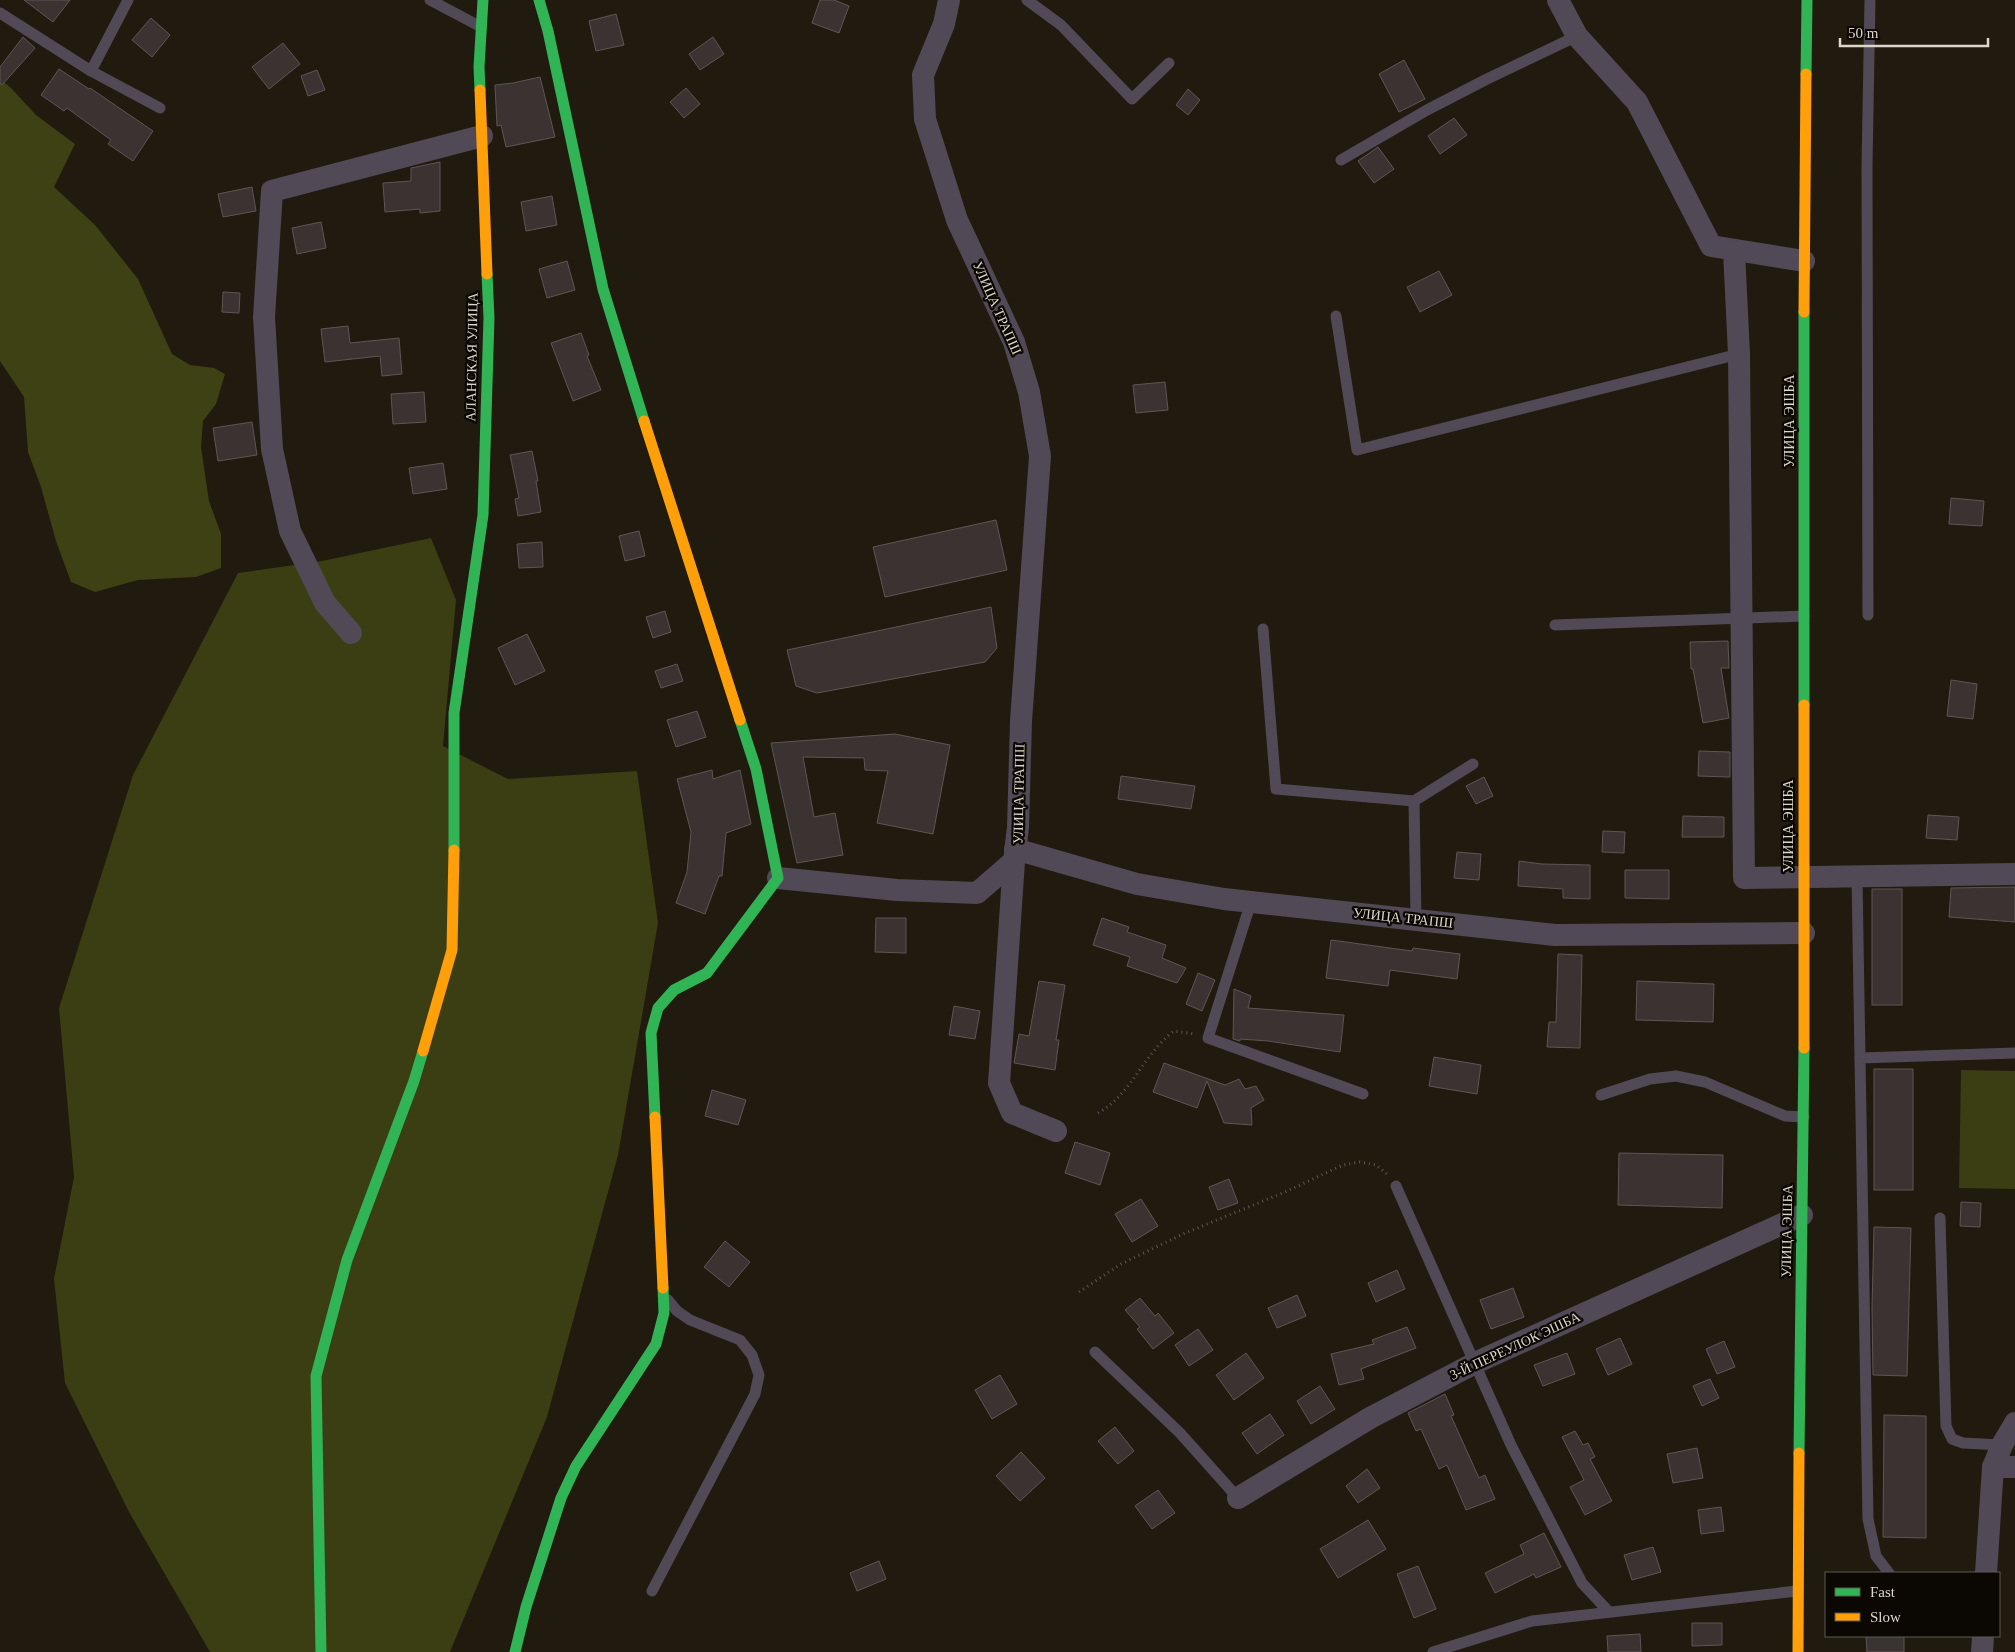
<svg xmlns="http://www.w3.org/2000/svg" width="2015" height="1652" font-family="Georgia,serif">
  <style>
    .green { fill: #3b3d12 }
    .forest { fill: #3e4114 }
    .building { fill: #3a3331; stroke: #5e5654 }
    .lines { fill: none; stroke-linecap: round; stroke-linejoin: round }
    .path { stroke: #5c565a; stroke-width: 3; stroke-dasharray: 1 4; stroke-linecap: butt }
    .lane { stroke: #514955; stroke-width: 11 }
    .street { stroke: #514955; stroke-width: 22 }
    .fast { stroke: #30b455; stroke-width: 11 }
    .slow { stroke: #ff9f0a; stroke-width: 11 }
    .labels { text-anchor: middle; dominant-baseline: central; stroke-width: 4.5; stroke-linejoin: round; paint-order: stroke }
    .street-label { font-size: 14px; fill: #ddd6ca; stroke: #0b0702 }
  </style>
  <rect width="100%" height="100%" fill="#201a0f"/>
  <!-- green -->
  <g class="green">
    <polygon points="431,538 456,600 443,746 508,779 637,771 658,923 618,1155 547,1417 450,1652 210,1652 129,1512 65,1383 54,1279 74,1177 59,1008 133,775 238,573 322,561"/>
    <polygon points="1961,1070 2015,1071 2015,1189 1959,1188"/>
  </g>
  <!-- forest -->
  <polygon class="forest" points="0,79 11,88 36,115 75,144 54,187 95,225 138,279 172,354 190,365 214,368 225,374 216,404 203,421 201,447 209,501 221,534 221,568 196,577 138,580 95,592 71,582 56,541 41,487 28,452 24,397 0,361"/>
  <!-- building -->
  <g class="building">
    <polygon points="24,0 70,0 53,22"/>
    <polygon points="820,0 834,0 849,6 839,33 812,23"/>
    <polygon points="616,14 624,45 596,51 589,21"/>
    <polygon points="151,18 170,35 152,57 132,40"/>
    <polygon points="23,37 35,48 2,85 0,83 0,67"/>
    <polygon points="713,37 724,54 700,70 689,54"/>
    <polygon points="283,43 300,64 269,89 252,67"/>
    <polygon points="1404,60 1425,99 1399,112 1379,74"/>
    <polygon points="59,69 89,89 90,88 153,131 133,161 108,144 111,140 67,108 64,111 41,95"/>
    <polygon points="317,70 325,90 308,96 301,76"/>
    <polygon points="540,77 555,137 506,147 501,125 497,126 495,85 513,83"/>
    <polygon points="686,88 700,104 684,118 670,102"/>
    <polygon points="1188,89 1200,100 1188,115 1176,105"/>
    <polygon points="1454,118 1467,135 1440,154 1428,136"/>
    <polygon points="1378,147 1394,169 1374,183 1358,161"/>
    <polygon points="440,162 440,211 420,213 420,209 385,212 383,183 411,181 411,168"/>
    <polygon points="252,187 256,211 223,217 218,194"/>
    <polygon points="552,196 557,225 526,231 521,202"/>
    <polygon points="321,222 326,248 297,254 292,228"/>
    <polygon points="567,261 575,290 547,298 539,269"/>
    <polygon points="1439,271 1452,295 1420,312 1407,287"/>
    <polygon points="223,292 240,293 239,313 222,312"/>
    <polygon points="348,326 350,343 399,338 402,374 382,376 380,356 325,362 321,329"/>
    <polygon points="581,333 589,355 587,356 601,390 573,401 551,343"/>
    <polygon points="1165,382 1168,410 1136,413 1133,385"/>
    <polygon points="424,392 426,422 393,424 391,394"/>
    <polygon points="252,422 257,455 218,461 213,428"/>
    <polygon points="532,451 538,481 536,481 541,512 518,516 515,499 519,498 510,455"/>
    <polygon points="443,463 447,489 413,494 409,468"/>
    <polygon points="1951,498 1984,501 1982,526 1949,524"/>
    <polygon points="996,520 1007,570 885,597 873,547"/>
    <polygon points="639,531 645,556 625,561 619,536"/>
    <polygon points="542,542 543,567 519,568 517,544"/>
    <polygon points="991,607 997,648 985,662 817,693 796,686 787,650"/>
    <polygon points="665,611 671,632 653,638 646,617"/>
    <polygon points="527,634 545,671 515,685 498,648"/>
    <polygon points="1728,641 1729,668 1721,668 1729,718 1703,723 1693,669 1691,669 1690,642"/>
    <polygon points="677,664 683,681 661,688 655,671"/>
    <polygon points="1951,680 1977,684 1973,719 1947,716"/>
    <polygon points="697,711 706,737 676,747 667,720"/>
    <polygon points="895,734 950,745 933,834 877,823 888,771 865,770 864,758 803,757 814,817 835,813 843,855 797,863 771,743"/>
    <polygon points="1699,751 1730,752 1730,777 1698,776"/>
    <polygon points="712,770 713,779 740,770 751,824 726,833 722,876 719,876 705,914 676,903 687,872 691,832 677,779"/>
    <polygon points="1121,776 1195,786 1191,809 1118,799"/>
    <polygon points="1484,777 1493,796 1476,804 1466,786"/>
    <polygon points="1928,815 1959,817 1957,840 1926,838"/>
    <polygon points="1683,816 1724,817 1724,837 1682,837"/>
    <polygon points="1603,831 1625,832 1624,853 1602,852"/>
    <polygon points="1457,852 1481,854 1479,880 1454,878"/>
    <polygon points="1519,861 1542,864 1590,865 1590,899 1563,898 1563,889 1518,886"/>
    <polygon points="1625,870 1669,870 1669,899 1625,898"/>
    <polygon points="2015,887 2015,922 1949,917 1951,888"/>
    <rect x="1872" y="889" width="30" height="116"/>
    <polygon points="876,918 906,918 906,953 875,952"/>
    <polygon points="1102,918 1129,927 1127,932 1166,945 1162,958 1186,968 1177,983 1127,966 1130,957 1093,945"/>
    <polygon points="1331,940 1412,951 1413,948 1460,954 1457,979 1390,970 1388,986 1326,978"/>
    <polygon points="1558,954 1582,955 1580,1048 1547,1047 1549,1022 1556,1022"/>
    <polygon points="1198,973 1215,980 1202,1011 1186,1004"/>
    <polygon points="1039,981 1065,985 1056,1040 1059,1040 1055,1070 1014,1063 1019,1034 1029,1036"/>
    <polygon points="1637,981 1714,984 1713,1022 1636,1020"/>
    <polygon points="1234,989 1251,996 1248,1008 1344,1015 1340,1052 1268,1041 1240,1039 1240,1041 1233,1039"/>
    <polygon points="954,1006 980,1011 975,1039 949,1035"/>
    <polygon points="1434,1057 1481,1065 1477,1094 1429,1086"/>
    <polygon points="1164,1063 1225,1085 1239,1079 1245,1089 1256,1086 1264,1100 1251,1108 1252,1125 1224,1123 1207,1081 1197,1108 1153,1092"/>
    <rect x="1874" y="1069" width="39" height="121"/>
    <polygon points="712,1090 746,1100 738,1125 705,1116"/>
    <polygon points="1075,1142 1110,1153 1100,1185 1065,1173"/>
    <polygon points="1619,1153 1723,1155 1722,1208 1618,1205"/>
    <polygon points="1229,1179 1238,1203 1218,1210 1209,1187"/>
    <polygon points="1141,1199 1158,1226 1132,1242 1115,1214"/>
    <polygon points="1961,1202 1981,1203 1980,1227 1960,1226"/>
    <polygon points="1874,1227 1911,1228 1907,1376 1873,1375 1872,1308"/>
    <polygon points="725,1241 750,1262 729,1287 704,1267"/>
    <polygon points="1397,1270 1405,1289 1376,1302 1368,1283"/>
    <polygon points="1513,1288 1524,1317 1491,1329 1480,1300"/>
    <polygon points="1297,1295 1306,1316 1277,1328 1268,1308"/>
    <polygon points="1140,1298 1155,1316 1158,1313 1174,1333 1153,1349 1137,1329 1140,1327 1125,1310"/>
    <polygon points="1407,1327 1416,1348 1361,1369 1364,1379 1339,1385 1331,1354 1374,1344 1372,1340"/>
    <polygon points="1198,1329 1213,1350 1189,1366 1175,1345"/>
    <polygon points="1620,1338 1632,1364 1608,1375 1596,1349"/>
    <polygon points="1724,1341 1735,1367 1717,1374 1706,1349"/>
    <polygon points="1246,1353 1264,1378 1234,1400 1216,1375"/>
    <polygon points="1567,1353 1575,1374 1543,1386 1534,1365"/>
    <polygon points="1000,1375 1017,1404 992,1419 975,1390"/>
    <polygon points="1710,1379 1719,1398 1702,1406 1693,1386"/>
    <polygon points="1320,1386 1335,1409 1311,1424 1297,1401"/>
    <polygon points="1445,1394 1454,1415 1451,1416 1479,1478 1485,1475 1495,1499 1466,1510 1447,1465 1439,1469 1421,1429 1416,1431 1408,1413"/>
    <polygon points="1270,1414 1284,1435 1257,1454 1242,1433"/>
    <polygon points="1884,1415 1926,1416 1926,1538 1883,1537"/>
    <polygon points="1115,1427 1134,1451 1118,1464 1098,1441"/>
    <polygon points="1575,1431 1583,1445 1588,1443 1595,1457 1590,1459 1612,1501 1585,1515 1570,1487 1584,1480 1562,1437"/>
    <polygon points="1697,1448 1703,1478 1673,1483 1667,1454"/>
    <polygon points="1021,1452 1045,1478 1020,1501 996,1476"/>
    <polygon points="1367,1469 1380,1488 1358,1503 1346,1486"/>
    <polygon points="1158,1490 1175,1513 1152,1529 1135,1506"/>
    <polygon points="1721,1507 1724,1531 1701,1534 1698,1510"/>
    <polygon points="1368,1520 1386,1549 1338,1578 1320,1549"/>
    <polygon points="1544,1533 1561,1567 1536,1578 1534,1574 1495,1593 1485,1573 1524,1554 1520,1545"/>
    <polygon points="1653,1547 1661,1572 1632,1580 1624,1555"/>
    <polygon points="879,1561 886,1579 857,1591 850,1573"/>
    <polygon points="1418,1566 1436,1609 1414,1618 1397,1574"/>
    <polygon points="1692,1623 1722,1623 1722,1645 1692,1646"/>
    <polygon points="1640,1634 1641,1652 1608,1652 1607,1636"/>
    <polygon points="1866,1636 1904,1636 1904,1652 1867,1652"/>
  </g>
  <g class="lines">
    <!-- path -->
    <g class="path">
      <path d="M1098,1113C1132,1094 1143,1054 1174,1031L1195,1034"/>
      <polyline points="1079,1292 1121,1264 1183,1234 1285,1192 1343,1165 1360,1162 1376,1165 1387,1174"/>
    </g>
    <!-- lane -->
    <g class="lane">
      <polyline points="430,0 481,27"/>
      <polyline points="1027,0 1061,25 1132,99 1169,63"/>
      <polyline points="0,13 91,71 160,108"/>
      <polyline points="91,71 128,0"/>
      <polyline points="1341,160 1427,110 1487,79 1577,36"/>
      <polyline points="1336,316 1357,450 1739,354"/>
      <polyline points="1868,615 1867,166 1870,0"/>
      <polyline points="1555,625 1804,616"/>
      <polyline points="1263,629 1276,789 1414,801 1473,764"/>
      <polyline points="1414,801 1416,920"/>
      <polyline points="1857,877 1860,1058"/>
      <polyline points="1251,902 1208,1038 1363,1094"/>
      <polyline points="1601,1095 1650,1079 1676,1076 1705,1082 1785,1116 1804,1117"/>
      <polyline points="1396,1186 1511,1445 1582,1583 1609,1612"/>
      <polyline points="1940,1218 1946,1426 1952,1439 1963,1443 2002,1445"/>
      <polyline points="1095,1352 1180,1433 1238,1498"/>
      <polyline points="1889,1573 1876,1556 1868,1519 1860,1058 2015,1053"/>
      <polyline points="652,1591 755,1394 759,1375 752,1355 740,1340 690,1320 677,1311 668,1300"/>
      <polyline points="1433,1652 1532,1621 1797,1591"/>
    </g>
    <!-- street -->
    <g class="street">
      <polyline points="1558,0 1577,36 1637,102 1711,246 1804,261"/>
      <polyline points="1734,251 1739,354 1744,878 2015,874"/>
      <polyline points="351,633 325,603 290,531 272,449 264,317 272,191 482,136"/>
      <polyline points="1015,849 1137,884 1224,899 1555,935 1804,933"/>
      <polyline points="1014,861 999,1083 1012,1113 1056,1131"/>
      <polyline points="778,878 897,890 977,893 1014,861 1018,827 1021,721 1040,456 1029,392 1014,342 957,220 925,119 923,75 944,24 949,0"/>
      <polyline points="1993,1467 2015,1467"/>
      <polyline points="1238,1498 1370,1418 1475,1363 1802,1215"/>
      <polyline points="1986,1573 1993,1467 2002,1445 2015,1423"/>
      <polyline points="1982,1652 1983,1636"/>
    </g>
    <!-- fast -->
    <g class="fast">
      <polyline points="539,0 548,31 603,289 644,421"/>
      <polyline points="1806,74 1807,0"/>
      <polyline points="480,90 479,67 483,0"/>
      <polyline points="1804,312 1804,705"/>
      <polyline points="454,850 454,713 483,515 489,318 487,274"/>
      <polyline points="655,1117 651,1033 658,1008 674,990 707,973 778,878 756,769 740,720"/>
      <polyline points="1799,1453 1804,1048"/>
      <polyline points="321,1652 316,1376 347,1260 414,1081 423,1051"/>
      <polyline points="515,1652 526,1607 561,1498 576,1466 656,1344 664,1313 663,1288"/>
    </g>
    <!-- slow -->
    <g class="slow">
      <polyline points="480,90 487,274"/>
      <polyline points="1804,312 1806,74"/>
      <polyline points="644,421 740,720"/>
      <polyline points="1804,705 1804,1048"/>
      <polyline points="423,1051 452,950 454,850"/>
      <polyline points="655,1117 663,1288"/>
      <polyline points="1798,1652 1799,1453"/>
    </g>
  </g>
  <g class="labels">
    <!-- street labels -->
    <g class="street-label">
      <text transform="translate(997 308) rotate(66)">УЛИЦА ТРАПШ</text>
      <text transform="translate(472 357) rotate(-89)">АЛАНСКАЯ УЛИЦА</text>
      <text transform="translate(1789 421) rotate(-90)">УЛИЦА ЭШБА</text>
      <text transform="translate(1019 794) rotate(-89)">УЛИЦА ТРАПШ</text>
      <text transform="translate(1788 826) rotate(-90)">УЛИЦА ЭШБА</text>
      <text transform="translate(1403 918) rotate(6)">УЛИЦА ТРАПШ</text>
      <text transform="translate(1787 1231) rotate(-89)">УЛИЦА ЭШБА</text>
      <text transform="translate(1515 1346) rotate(-25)">3-Й ПЕРЕУЛОК ЭШБА</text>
    </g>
  </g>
  <!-- legend -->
  <rect x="1825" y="1572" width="175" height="65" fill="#0b0702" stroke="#5f5a52"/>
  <rect x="1835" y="1588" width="25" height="8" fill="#30b455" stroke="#5f5a52"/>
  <text x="1870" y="1597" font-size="15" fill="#ddd6ca">Fast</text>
  <rect x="1835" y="1613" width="25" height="8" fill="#ff9f0a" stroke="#5f5a52"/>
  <text x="1870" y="1622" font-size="15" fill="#ddd6ca">Slow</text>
  <!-- scale -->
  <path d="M1840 38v8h148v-8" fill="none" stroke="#ddd6ca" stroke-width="2.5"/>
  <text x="1848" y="38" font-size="15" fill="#ddd6ca" stroke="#0b0702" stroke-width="4" paint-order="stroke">50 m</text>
</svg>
